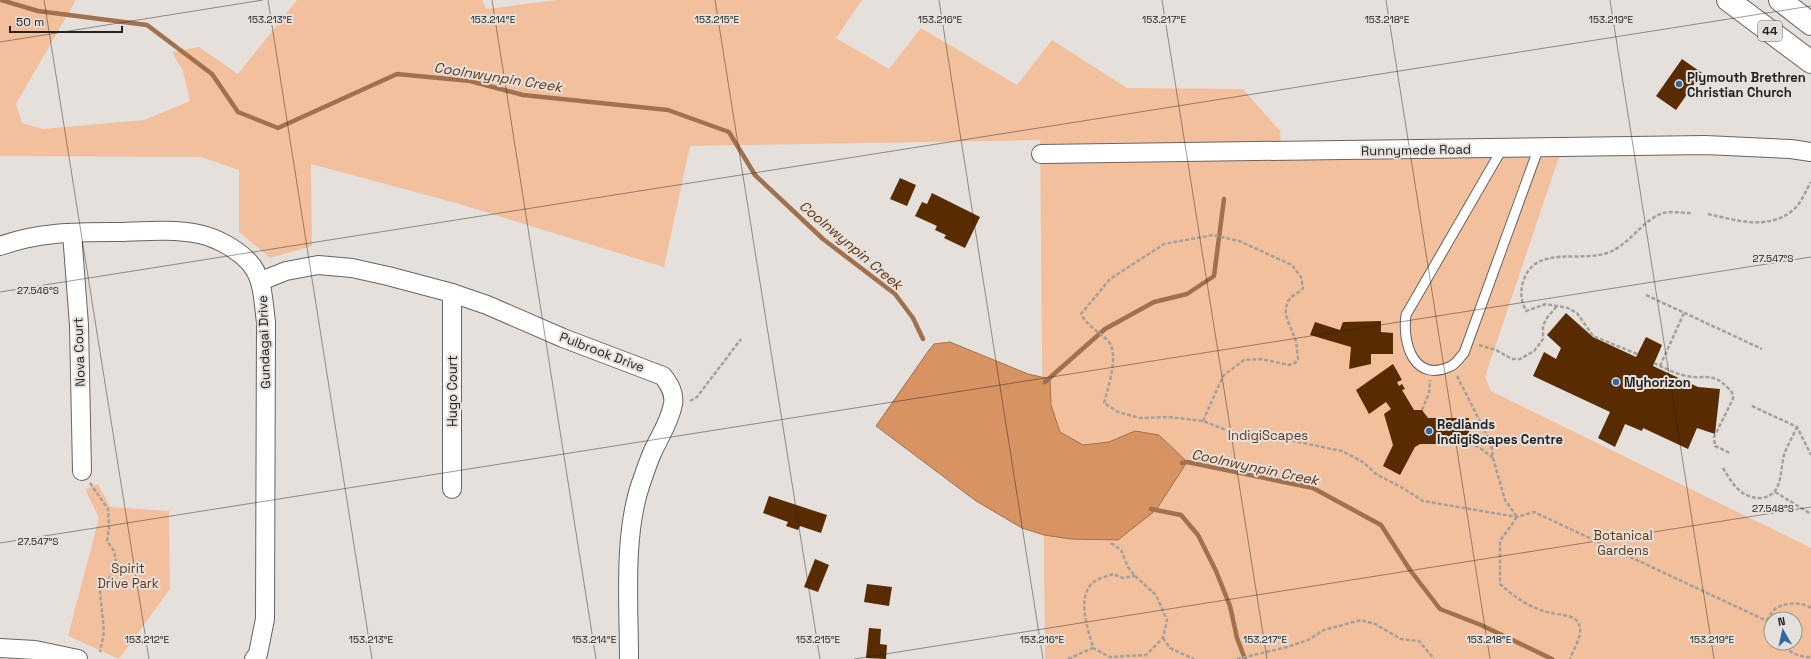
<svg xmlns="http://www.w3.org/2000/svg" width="1811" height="659" font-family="'Space Grotesk',sans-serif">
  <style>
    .green { fill: #f3c09d; fill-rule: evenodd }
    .water { fill: #d79362; stroke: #a1714e }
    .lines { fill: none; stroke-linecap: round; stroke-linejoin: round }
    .stream { stroke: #a1714e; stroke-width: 4.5 }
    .building { fill: #592b00 }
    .service-casing { stroke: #686461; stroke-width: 11 }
    .minor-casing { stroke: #686461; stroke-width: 20 }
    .primary-casing { stroke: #686461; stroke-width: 24 }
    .path { stroke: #a4a09d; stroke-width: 2.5; stroke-dasharray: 4 2; stroke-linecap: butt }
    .service { stroke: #fff; stroke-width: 9 }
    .minor { stroke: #fff; stroke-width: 18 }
    .primary { stroke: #fff; stroke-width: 22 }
    .ticks { fill: none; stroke: #232220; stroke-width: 1; stroke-opacity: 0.45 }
    .poi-dot { fill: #2b69a0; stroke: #e5e0dc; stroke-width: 1.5 }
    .labels { text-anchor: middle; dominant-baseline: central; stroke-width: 4; stroke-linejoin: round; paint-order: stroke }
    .shield { fill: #e5e0dc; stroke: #5d5b58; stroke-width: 1 }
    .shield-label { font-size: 12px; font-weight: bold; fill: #232220 }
    .poi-label { font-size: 13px; font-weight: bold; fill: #232220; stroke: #e5e0dc; text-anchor: start }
    .street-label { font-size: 13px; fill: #232220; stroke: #e5e0dc }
    .park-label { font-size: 13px; fill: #663814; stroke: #e5e0dc }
    .water-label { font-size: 14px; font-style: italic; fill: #60330e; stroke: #e5e0dc }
    .ticks-label { font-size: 10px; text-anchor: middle; fill: #232220; stroke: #e5e0dc; stroke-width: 4; stroke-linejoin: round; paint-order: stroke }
  </style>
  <rect width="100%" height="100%" fill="#e5e0dc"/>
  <!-- green -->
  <g class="green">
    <path d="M0,0H76L16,104L22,123L43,129L144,120L190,101L183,71L172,52L199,47L238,74L297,0H482L487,9L557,0H862L836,38L889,69L921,28L1017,85L1052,40L1127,88L1243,89L1280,131L1282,160L1559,157L1485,377L1491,391L1811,548V659H1045L1040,140L690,146L664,267L456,203L311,164L312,246L270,258L239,232V170L201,157L0,156ZM1771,619H1795V643H1771Z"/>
    <polygon points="98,484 110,507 169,511 170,589 119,659 68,636 99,518 85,489"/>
  </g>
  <!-- water -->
  <polygon class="water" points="950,342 1028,374 1050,379 1051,405 1060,432 1083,445 1109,442 1135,431 1159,435 1187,462 1156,510 1118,540 1071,539 1044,535 1022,528 976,501 876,426 929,350 934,344"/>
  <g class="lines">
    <!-- stream -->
    <g class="stream">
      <polyline points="1,0 38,11 147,25 212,74 238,112 278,128 397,74 470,81 523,95 668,110 729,132 755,175 823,239 895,294 913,318 923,339"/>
      <polyline points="1045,382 1105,329 1154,302 1187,294 1214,276 1224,199"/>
      <polyline points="1182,463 1187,462 1313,488 1381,525 1410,570 1440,609 1481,625 1552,659"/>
      <polyline points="1151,509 1181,515 1198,535 1216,571 1230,606 1237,638 1245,659"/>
    </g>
  </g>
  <!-- building -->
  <g class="building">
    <polygon points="1682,59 1702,73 1676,110 1656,96"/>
    <polygon points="900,178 916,185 907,206 890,199"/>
    <polygon points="932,193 980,217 965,248 944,238 946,235 935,230 937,226 915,216 922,202 927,204"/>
    <polygon points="1566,313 1593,337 1636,357 1646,337 1662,345 1653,366 1698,387 1720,389 1715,434 1697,428 1688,449 1643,428 1642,431 1625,424 1615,447 1598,438 1610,412 1533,376 1544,352 1556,359 1561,348 1547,335"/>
    <polygon points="1381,321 1381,332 1393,333 1393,354 1371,354 1371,364 1349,369 1351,347 1310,335 1315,322 1340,330 1343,322"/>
    <polygon points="1393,364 1402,380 1397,382 1399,386 1402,384 1405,389 1402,390 1414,410 1422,410 1428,418 1469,418 1469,444 1420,444 1415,447 1400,475 1383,466 1393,445 1384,414 1391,409 1386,402 1369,414 1356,390"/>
    <polygon points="769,496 827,515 821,533 800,526 798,530 786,526 788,522 763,513"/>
    <polygon points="815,559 829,565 818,592 804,587"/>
    <polygon points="867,584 892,587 889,606 864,602"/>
    <polygon points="869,628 881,629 880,644 887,645 886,659 866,658"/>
  </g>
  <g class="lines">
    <defs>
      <path id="service" d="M1502,149L1406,315C1402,343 1414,384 1451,366C1456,364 1460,357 1464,353L1539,147"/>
      <g id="minor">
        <polyline points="1041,154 1705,145 1791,149 1811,152"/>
        <polyline points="72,233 79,325 82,471"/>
        <path d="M0,246C40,231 81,232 123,232C149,231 174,229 199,234C217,238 237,249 249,262C264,278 263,302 266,322L265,619L258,654L254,659"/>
        <path d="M261,281L286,271L318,265L352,268L388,276L452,293L487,305L563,338L663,376C669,384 675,393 673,404C670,421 660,436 653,451C648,462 645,472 641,483C623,535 629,604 629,659"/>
        <polyline points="452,489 452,293"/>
        <polyline points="0,648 35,650 78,659"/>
      </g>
      <g id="primary">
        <polyline points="1728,0 1811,62"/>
        <polyline points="1780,0 1811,24"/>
      </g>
    </defs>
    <!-- service casing -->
    <use href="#service" class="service-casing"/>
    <!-- minor casing -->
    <use href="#minor" class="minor-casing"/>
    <!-- primary casing -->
    <use href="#primary" class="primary-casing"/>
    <!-- path -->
    <g class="path">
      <path d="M1708,214C1735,220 1769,231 1793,210C1801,204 1806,190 1811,182"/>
      <polyline points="1646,295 1762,349"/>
      <polyline points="1479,345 1496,350 1512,359 1520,359 1534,351 1538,346 1543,339 1543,326 1546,319 1557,306"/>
      <path d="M1637,354L1593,336L1577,313L1568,308L1546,304L1526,311C1521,301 1520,292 1523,282C1535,242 1584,265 1612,251C1631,242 1643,220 1663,213C1672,211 1682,213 1691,213"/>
      <path d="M1654,363C1664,368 1674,373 1686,376C1704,380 1712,371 1728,388C1732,391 1733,394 1733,399L1714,437L1715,446L1730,453"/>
      <polyline points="1660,366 1684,313"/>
      <polyline points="1457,376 1491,443 1493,458 1505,500 1517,517"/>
      <polyline points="690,401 697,397 741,339"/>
      <polyline points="1752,406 1797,427 1811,455"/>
      <polyline points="1422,410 1429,393 1430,380"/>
      <path d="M1203,421L1223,376L1244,360L1261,359L1289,365L1295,363L1298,359C1297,351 1297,343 1294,336C1290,324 1281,313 1289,300C1292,295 1299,293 1303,288L1301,277L1292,265L1239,241L1213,235L1164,244L1110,279L1081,314C1089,328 1099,331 1109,342C1119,355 1108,388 1104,403L1118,412L1140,418L1169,417L1203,421L1234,433L1284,439L1342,451L1363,462L1376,474L1403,488L1423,501L1517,517L1534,512L1767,621"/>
      <polyline points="1469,444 1479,447 1493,458"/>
      <path d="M1723,468C1732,483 1741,499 1762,498C1767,497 1772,495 1775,491C1782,481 1781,466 1784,455C1787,446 1793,436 1797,427"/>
      <polyline points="90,483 108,509 109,528 107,541 114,551 116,562 111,576 100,591 104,632 100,652"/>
      <polyline points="1775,492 1811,514"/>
      <path d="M1517,517L1500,541V584C1514,597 1532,609 1551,613C1559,615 1574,614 1579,624C1584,633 1573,650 1570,659"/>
      <path d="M1111,543L1121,550L1128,567L1135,576L1156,595L1167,620L1163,638L1146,655L1110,657L1093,648C1089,631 1078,604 1089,587C1094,579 1105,577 1113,574L1123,578L1135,576"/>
      <path d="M1771,632L1767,621C1768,618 1770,614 1772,612C1780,602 1801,601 1811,608"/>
      <polyline points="1163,638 1170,648 1194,659"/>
      <path d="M1780,643C1788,651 1799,658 1811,657"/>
      <polyline points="1068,659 1093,648"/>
      <polyline points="1237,659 1287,647 1308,640 1324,630 1361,620 1375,624 1401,639 1419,641 1434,659"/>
    </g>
    <!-- service -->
    <use href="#service" class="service"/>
    <!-- minor -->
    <use href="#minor" class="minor"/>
    <!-- primary -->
    <use href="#primary" class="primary"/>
  </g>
  <!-- ticks -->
  <path class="ticks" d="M44,0L149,659M268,0L372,659M492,0L596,659M715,0L820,659M939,0L1043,659M1162,0L1267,659M1386,0L1490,659M1610,0L1714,659M0,42L263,0M0,292L1811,6M0,543L1811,257M854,659L1811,507"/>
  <!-- markers -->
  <g class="poi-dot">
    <circle cx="1679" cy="84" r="4"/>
    <circle cx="1616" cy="382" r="4"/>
    <circle cx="1429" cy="431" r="4"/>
  </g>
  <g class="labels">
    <!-- shield labels -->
    <rect class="shield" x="1758" y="21" width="24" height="20" rx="3"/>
    <g class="shield-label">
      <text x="1770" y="31">44</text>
    </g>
    <!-- poi labels -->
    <g class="poi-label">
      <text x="1687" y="77">Plymouth Brethren<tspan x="1687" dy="15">Christian Church</tspan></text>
      <text x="1624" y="382">Myhorizon</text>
      <text x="1437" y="424">Redlands<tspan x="1437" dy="15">IndigiScapes Centre</tspan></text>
    </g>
    <!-- street labels -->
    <g class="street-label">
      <text transform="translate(1416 150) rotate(-1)">Runnymede Road</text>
      <text transform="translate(264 342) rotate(-92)">Gundagai Drive</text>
      <text transform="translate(79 352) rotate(-92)">Nova Court</text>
      <text transform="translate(602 352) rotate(21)">Pulbrook Drive</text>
      <text transform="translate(452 391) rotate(-90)">Hugo Court</text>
    </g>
    <!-- park labels -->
    <g class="park-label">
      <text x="1268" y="435">IndigiScapes</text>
      <text x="1623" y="535">Botanical<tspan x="1623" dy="15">Gardens</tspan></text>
      <text x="128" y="568">Spirit<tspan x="128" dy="15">Drive Park</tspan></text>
    </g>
    <!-- water labels -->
    <g class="water-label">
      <text transform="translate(498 77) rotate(9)">Coolnwynpin Creek</text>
      <text transform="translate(851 245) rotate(40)">Coolnwynpin Creek</text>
      <text transform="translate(1255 467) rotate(12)">Coolnwynpin Creek</text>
    </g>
  </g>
  <g class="ticks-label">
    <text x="270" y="23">153.213°E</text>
    <text x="493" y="23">153.214°E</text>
    <text x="717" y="23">153.215°E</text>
    <text x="940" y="23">153.216°E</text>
    <text x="1164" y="23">153.217°E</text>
    <text x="1387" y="23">153.218°E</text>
    <text x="1611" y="23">153.219°E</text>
    <text x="1773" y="262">27.547°S</text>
    <text x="38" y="294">27.546°S</text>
    <text x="1773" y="512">27.548°S</text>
    <text x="38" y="545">27.547°S</text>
    <text x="147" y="643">153.212°E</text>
    <text x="371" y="643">153.213°E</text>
    <text x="594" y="643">153.214°E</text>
    <text x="818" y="643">153.215°E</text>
    <text x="1042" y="643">153.216°E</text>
    <text x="1265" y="643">153.217°E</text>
    <text x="1489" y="643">153.218°E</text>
    <text x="1712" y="643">153.219°E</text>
  </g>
  <!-- north arrow -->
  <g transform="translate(1783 631) rotate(351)"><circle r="19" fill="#e5e0dc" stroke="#979491"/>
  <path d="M0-3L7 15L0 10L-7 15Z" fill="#2b69a0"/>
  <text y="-6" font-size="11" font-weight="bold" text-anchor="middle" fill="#232220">N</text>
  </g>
  <!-- scale -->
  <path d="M10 26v6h112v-6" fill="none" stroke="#232220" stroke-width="2"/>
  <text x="16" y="26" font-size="12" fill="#232220" stroke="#e5e0dc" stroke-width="3" paint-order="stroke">50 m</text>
</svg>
